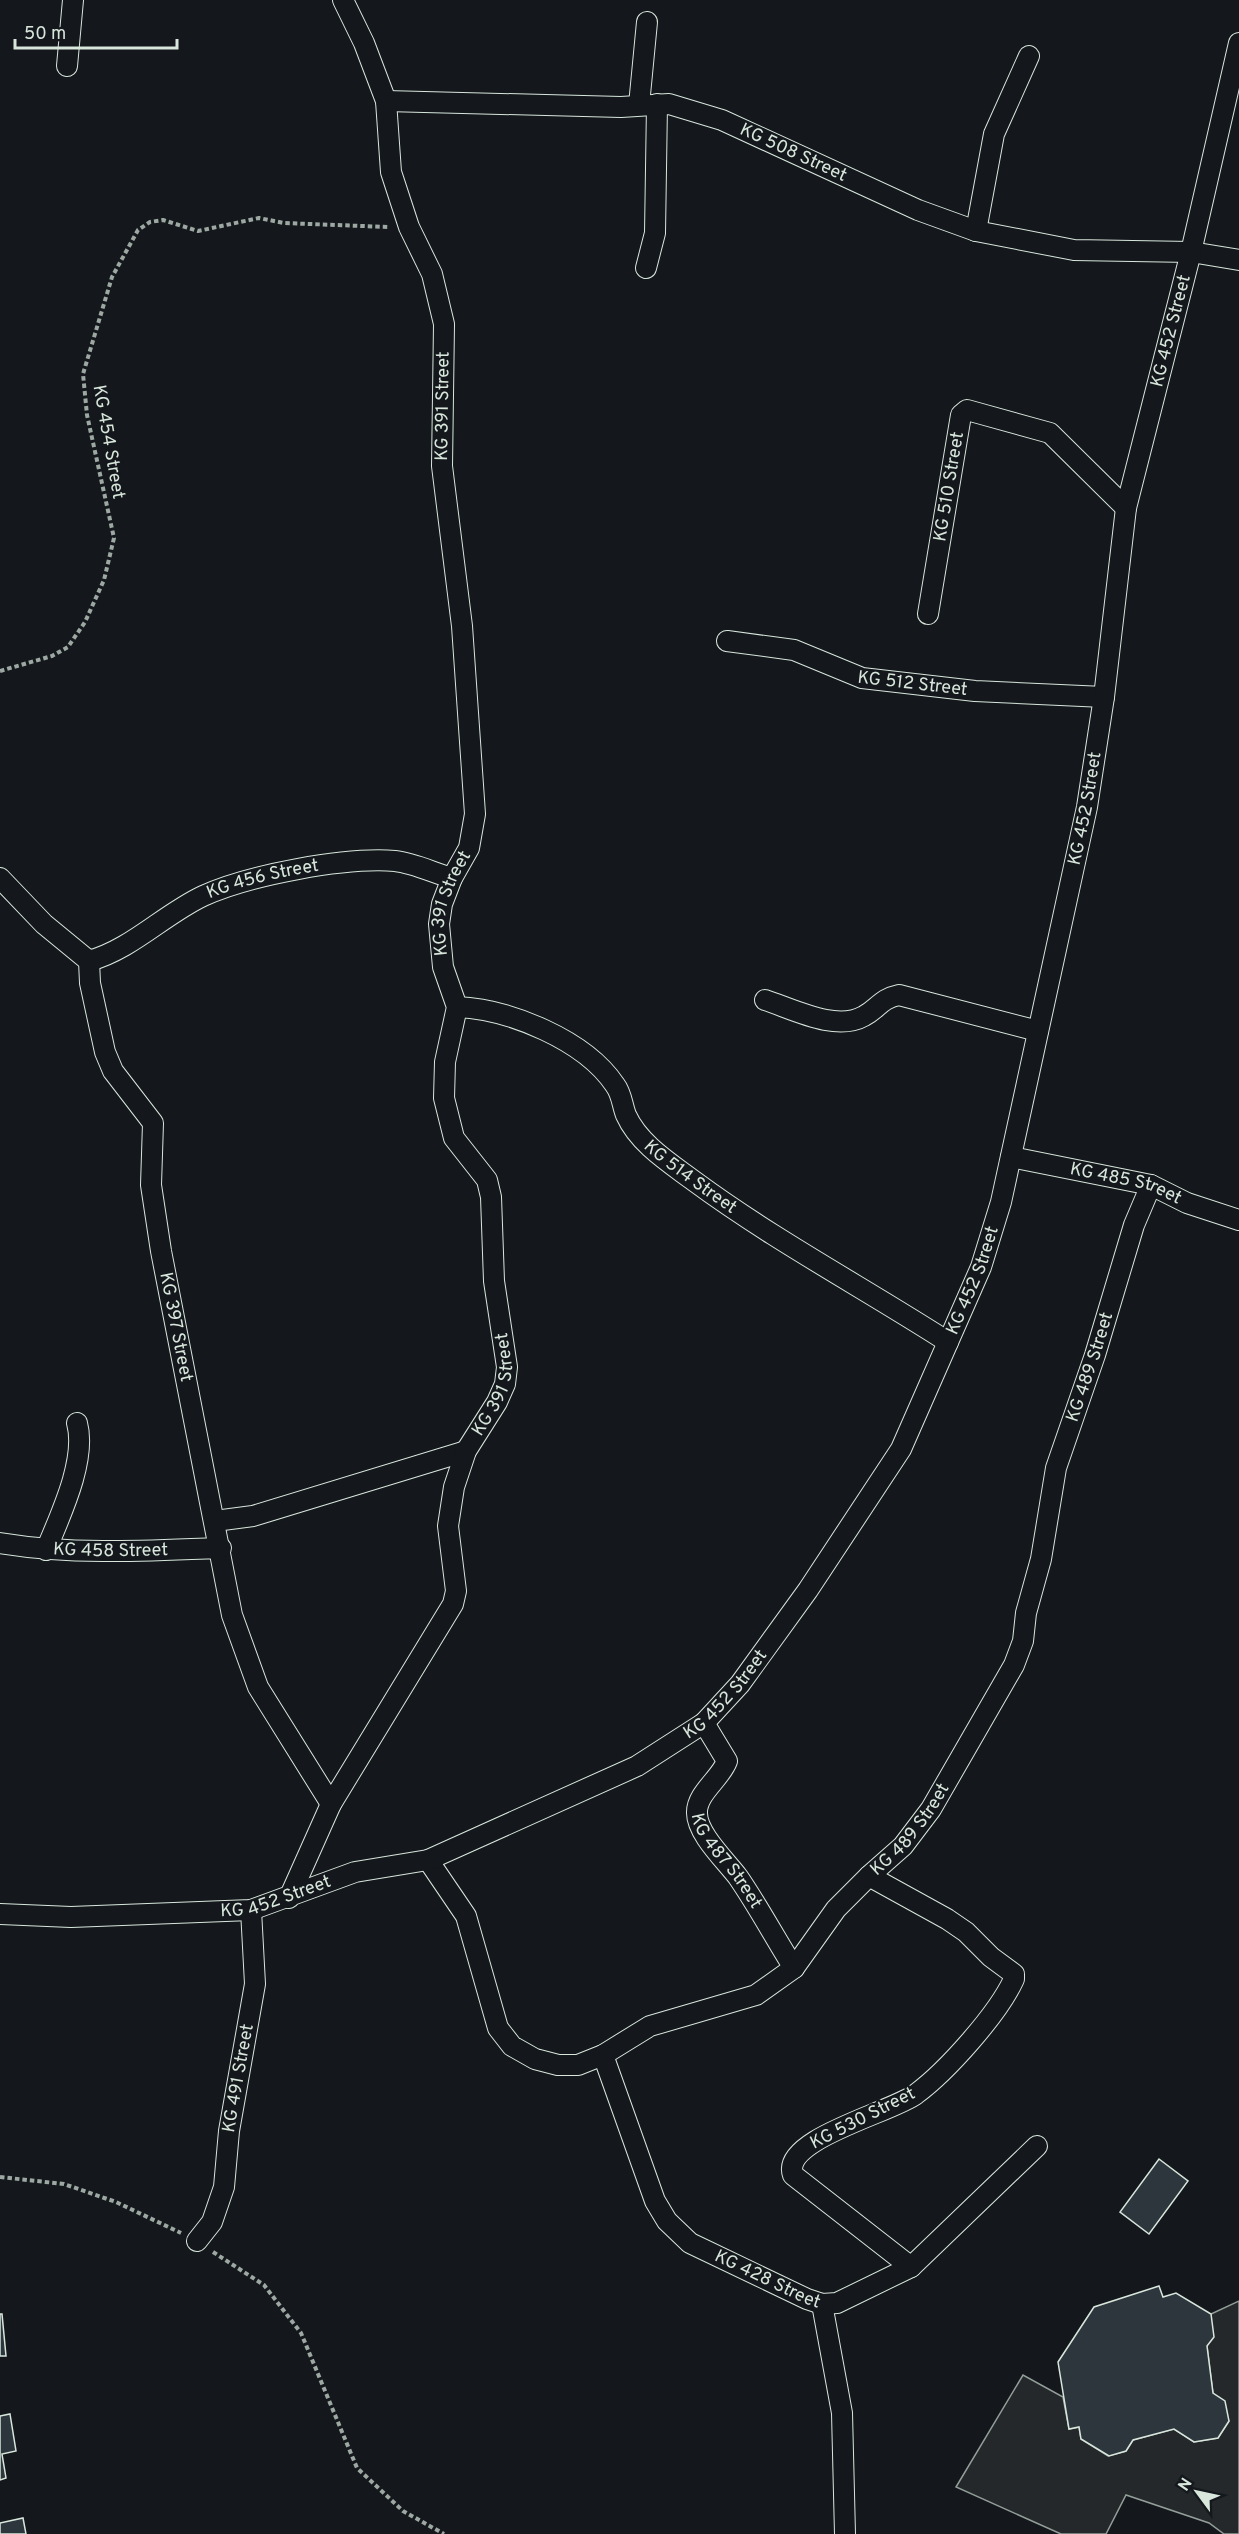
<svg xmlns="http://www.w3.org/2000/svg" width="1239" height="2534" font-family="Overpass,sans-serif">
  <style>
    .parking { fill: #24282b; stroke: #939e99; stroke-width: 1.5 }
    .building { fill: #2c363c; stroke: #d8e6dc; stroke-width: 1.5 }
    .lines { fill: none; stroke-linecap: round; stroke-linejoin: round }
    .minor-casing { stroke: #d8e6dc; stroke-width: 22 }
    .path { stroke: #9da8a2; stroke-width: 4; stroke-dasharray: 4.5 3; stroke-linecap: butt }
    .minor { stroke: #14181c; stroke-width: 20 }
    .labels { text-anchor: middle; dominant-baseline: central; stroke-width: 4.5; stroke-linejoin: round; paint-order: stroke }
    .street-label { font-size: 18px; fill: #d8e6dc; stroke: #14181c }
  </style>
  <rect width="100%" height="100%" fill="#14181c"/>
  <!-- parking -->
  <polygon class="parking" points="1239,2301 1239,2534 1224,2534 1209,2523 1126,2495 1106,2534 1061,2534 956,2487 1023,2375 1063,2397 1069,2429 1079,2427 1081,2439 1108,2456 1126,2451 1133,2440 1174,2429 1194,2442 1218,2438 1229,2421 1213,2393 1207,2346 1211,2314"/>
  <!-- building -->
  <g class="building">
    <polygon points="1159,2159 1188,2181 1149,2234 1120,2212"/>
    <polygon points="1159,2286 1163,2297 1176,2293 1211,2314 1214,2337 1207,2346 1213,2393 1225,2401 1229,2421 1218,2438 1194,2442 1174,2429 1133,2440 1126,2451 1109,2456 1081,2439 1079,2427 1069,2429 1058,2362 1094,2307"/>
    <polygon points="0,2314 2,2314 6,2356 0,2356"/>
    <polygon points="10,2414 16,2451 2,2454 6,2478 0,2480 0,2416"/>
    <polygon points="23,2518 26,2534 0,2534 0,2523"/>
  </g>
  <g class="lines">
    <defs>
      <g id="minor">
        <polyline points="67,66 73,0"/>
        <path id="s1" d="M386,101L621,107L669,104L722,120L918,210L976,231L1074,250L1191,252L1239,260"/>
        <polyline points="639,105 647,22"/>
        <polyline points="976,231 994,134 1029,56"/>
        <polyline points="646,268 655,233 657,104"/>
        <path id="s2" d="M928,614L961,415L967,410L1050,433L1126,508"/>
        <path id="s3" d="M727,641L794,650L862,678L975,691L1104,697"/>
        <path id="s4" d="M0,878L44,924L89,961L90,983L105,1052L113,1071L153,1123L151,1185L161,1251L232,1615L258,1687L331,1804"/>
        <path id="s5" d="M89,961C132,949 163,915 203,896C249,875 345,857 395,861C414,863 434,873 452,878"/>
        <path d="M765,1000C793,1009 836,1032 864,1016C879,1008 880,999 899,995L1038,1031"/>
        <path id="s6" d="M457,1007C509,1009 585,1040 615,1085C622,1094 622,1105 626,1115C639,1144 670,1163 694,1181C774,1240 864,1288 948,1342"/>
        <path id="s7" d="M1011,1157L1151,1185L1187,1203L1239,1220"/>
        <polyline points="215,1521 253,1516 466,1451"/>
        <path id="s8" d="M0,1543C73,1555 146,1551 221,1548"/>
        <path d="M46,1550C60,1516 87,1460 77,1423"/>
        <path id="s9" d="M704,1723L727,1761C721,1778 697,1793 697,1812C696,1833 726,1861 738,1877C758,1906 775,1938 794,1968"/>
        <path id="s10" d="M428,1860L466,1916L498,2028L512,2046L535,2059L558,2065H578L603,2055L650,2026L756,1995L794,1968L836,1909L869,1876L903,1846L931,1809L1014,1665L1023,1641L1026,1613L1041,1559L1056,1468L1095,1355L1134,1225L1151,1185"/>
        <path d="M869,1876L947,1919L966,1932L991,1957L1014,1974V1979C998,2014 947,2071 916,2094C893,2112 780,2139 793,2175L911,2267"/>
        <path id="s11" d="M289,1898L331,1804L453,1604L456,1591L448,1526L454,1487L466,1451L497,1402L505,1384L507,1367L494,1281L491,1197L487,1180L454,1138L444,1098L445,1062L457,1007L443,967L439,924L442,904L452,878L469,848L475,814L462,626L442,466L444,324L432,274L409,227L391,172L386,101L364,43L343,0"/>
        <path id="s12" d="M0,1914L71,1917L251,1910L355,1872L428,1860L637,1766L704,1723L740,1684L808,1590L901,1449L981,1267L1001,1202L1087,807L1104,697L1126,508L1191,252L1239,43"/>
        <path id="s13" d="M603,2055L655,2201L667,2221L690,2243L807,2299L822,2304L837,2303L911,2267L1037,2146"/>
        <path id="s14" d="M197,2241L212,2222L224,2187L229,2131L255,1984L251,1910"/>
        <polyline points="822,2304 842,2413 845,2534"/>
      </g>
    </defs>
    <!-- minor casing -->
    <use href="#minor" class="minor-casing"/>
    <!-- path -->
    <g class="path">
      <polyline points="0,671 52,656 68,647 85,622 104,580 114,538 87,415 83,374 112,277 138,230 150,222 163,220 198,231 259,218 284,223 388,227"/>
      <polyline points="0,2177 64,2184 116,2202 181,2233"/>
      <polyline points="213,2252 264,2285 301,2333 357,2468 403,2511 444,2534"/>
    </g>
    <!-- minor -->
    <use href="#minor" class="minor"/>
  </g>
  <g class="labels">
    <!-- street labels -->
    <g class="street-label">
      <text stroke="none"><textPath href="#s1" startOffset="417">KG 508 Street</textPath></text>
      <text stroke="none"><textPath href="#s12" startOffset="2238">KG 452 Street</textPath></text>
      <text stroke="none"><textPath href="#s11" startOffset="1576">KG 391 Street</textPath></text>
      <text transform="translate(108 442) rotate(80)">KG 454 Street</text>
      <text stroke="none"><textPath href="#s2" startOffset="129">KG 510 Street</textPath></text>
      <text stroke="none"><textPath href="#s3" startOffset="192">KG 512 Street</textPath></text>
      <text stroke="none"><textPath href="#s12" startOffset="1752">KG 452 Street</textPath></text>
      <text stroke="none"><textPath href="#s5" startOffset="194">KG 456 Street</textPath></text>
      <text stroke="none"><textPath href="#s11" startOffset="1072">KG 391 Street</textPath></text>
      <text stroke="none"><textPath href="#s6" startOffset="304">KG 514 Street</textPath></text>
      <text stroke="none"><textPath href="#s7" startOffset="118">KG 485 Street</textPath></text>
      <text stroke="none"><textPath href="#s12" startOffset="1266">KG 452 Street</textPath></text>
      <text stroke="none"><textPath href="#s4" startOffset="507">KG 397 Street</textPath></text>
      <text stroke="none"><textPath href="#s10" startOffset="1202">KG 489 Street</textPath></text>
      <text stroke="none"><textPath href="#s11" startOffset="568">KG 391 Street</textPath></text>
      <text stroke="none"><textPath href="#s8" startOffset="111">KG 458 Street</textPath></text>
      <text stroke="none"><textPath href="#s12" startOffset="780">KG 452 Street</textPath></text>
      <text stroke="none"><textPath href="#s10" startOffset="698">KG 489 Street</textPath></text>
      <text stroke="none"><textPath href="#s9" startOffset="162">KG 487 Street</textPath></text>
      <text stroke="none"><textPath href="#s12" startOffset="278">KG 452 Street</textPath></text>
      <text stroke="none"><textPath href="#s14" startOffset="171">KG 491 Street</textPath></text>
      <text transform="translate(863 2119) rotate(-27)">KG 530 Street</text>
      <text stroke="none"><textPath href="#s13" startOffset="296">KG 428 Street</textPath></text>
    </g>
  </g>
  <!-- north arrow -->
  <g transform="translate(1197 2492) rotate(303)" stroke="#14181c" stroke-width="4.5" paint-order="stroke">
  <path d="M0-4.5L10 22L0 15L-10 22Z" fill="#d8e6dc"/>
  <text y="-9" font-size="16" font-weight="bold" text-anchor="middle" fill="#d8e6dc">N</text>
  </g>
  <!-- scale -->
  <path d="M15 39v9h162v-9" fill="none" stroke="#d8e6dc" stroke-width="3"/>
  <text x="24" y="39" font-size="18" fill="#d8e6dc" stroke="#14181c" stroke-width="4.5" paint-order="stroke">50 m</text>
</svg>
